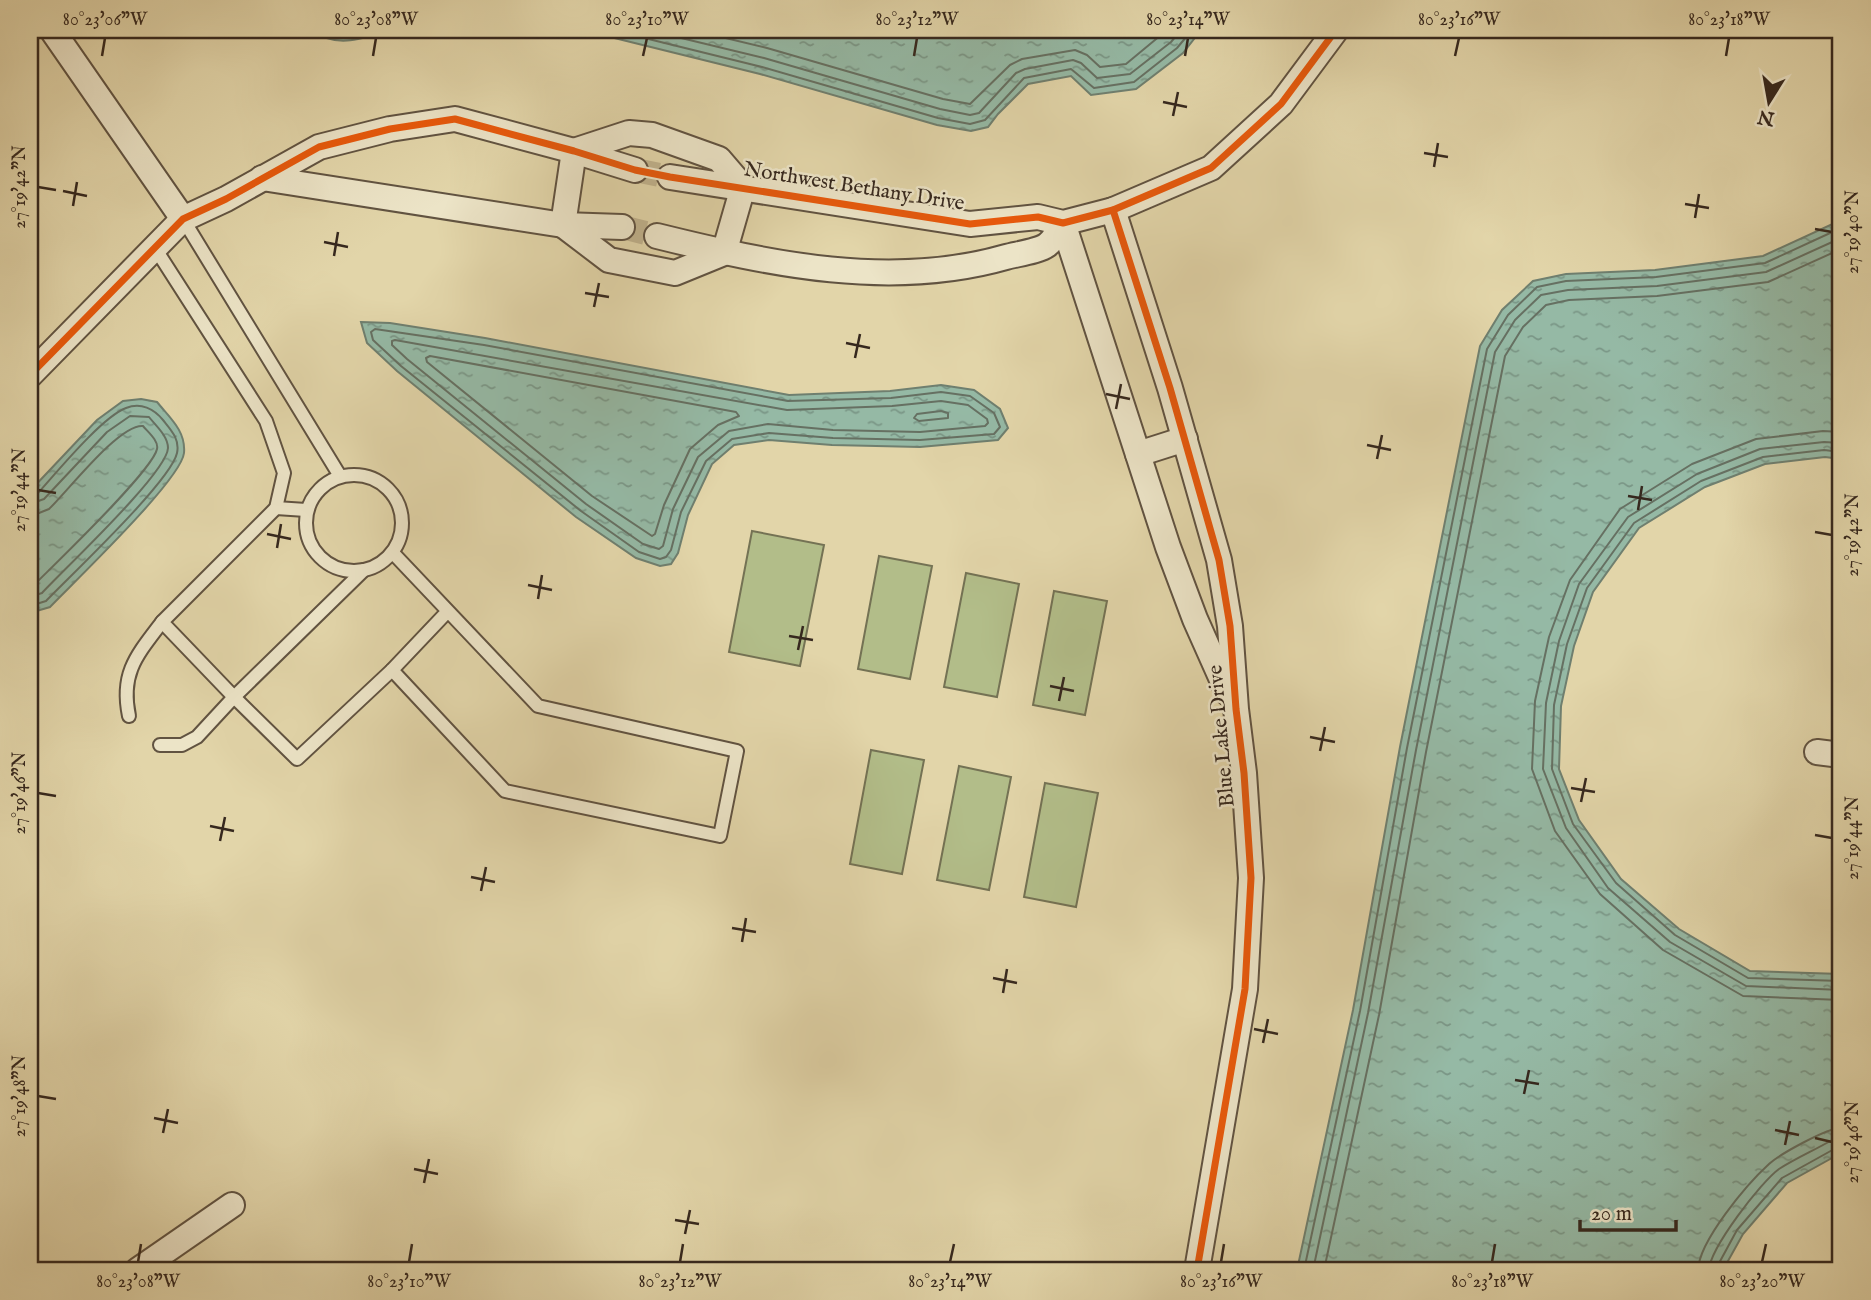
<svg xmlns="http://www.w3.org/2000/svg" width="1871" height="1300" font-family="'IM FELL English',serif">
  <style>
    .park { fill: #b2bd89; stroke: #747254; stroke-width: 2 }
    .water { fill: url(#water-ripples); stroke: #6f7f6f; stroke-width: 2 }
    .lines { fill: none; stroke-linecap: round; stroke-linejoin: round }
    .shore { stroke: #667062; stroke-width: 2 }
    .street-tunnel { stroke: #c0b28d; stroke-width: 24; stroke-dasharray: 24 12; stroke-linecap: butt }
    .lane-casing { stroke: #615341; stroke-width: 16 }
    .street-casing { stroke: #615341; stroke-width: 28 }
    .lane { stroke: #ece4c7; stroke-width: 12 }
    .street { stroke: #ece4c7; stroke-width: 24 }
    .cycleway-casing { stroke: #ece4c7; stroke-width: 11 }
    .cycleway { stroke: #e8590c; stroke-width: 7 }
    .ticks { fill: none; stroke: #36281e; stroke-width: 2.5 }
    .labels { text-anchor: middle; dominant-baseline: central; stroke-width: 5; stroke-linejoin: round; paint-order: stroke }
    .street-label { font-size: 21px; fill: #36281e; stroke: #ece4c7 }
    .neatline { fill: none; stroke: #36281e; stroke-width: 2.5 }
    .ticks-label { font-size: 18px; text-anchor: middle; fill: #36281e }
  </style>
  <defs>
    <pattern id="water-ripples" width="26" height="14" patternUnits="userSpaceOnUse" patternTransform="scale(1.75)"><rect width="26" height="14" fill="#95b9a5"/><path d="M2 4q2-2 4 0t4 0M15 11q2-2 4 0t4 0" fill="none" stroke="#7a9686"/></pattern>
  </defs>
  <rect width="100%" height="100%" fill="#e2d5a9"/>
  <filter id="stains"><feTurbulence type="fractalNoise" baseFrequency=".00286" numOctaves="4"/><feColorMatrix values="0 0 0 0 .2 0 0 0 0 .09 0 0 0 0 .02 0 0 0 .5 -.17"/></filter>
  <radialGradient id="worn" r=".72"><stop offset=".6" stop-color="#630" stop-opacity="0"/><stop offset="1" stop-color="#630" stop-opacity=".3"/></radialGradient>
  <!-- park -->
  <g class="park">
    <polygon points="752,531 824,545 800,666 729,652"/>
    <polygon points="879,556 932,566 910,679 858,669"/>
    <polygon points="966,573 1019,584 997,697 944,687"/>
    <polygon points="1054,591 1107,601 1085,715 1033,705"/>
    <polygon points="871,750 924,760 902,874 850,864"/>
    <polygon points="959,766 1011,777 989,890 937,880"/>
    <polygon points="1045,783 1098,793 1076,907 1024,897"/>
  </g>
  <!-- water -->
  <g class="water">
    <path d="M313,30H312H394C368,37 335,50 313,30Z"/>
    <polygon points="582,30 1201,30 1183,53 1136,89 1091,95 1071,76 1028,84 998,114 988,127 971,131 937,125 760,74"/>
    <polygon points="1841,220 1841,459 1825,457 1765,464 1705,487 1639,528 1593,592 1574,646 1561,706 1559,769 1579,820 1621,879 1679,929 1750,971 1841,974 1841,1153 1787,1183 1743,1234 1723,1270 1297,1270 1353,1010 1400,747 1480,346 1502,310 1533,281 1566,274 1655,270 1763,256"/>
    <polygon points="361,322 390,323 485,338 789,395 890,391 941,385 974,390 1000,409 1008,428 998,440 920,447 832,445 769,440 734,445 712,464 688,515 678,553 671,564 660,566 636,558 576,517 397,371 367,343"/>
    <path d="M141,399L157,402C170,418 186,431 184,453C181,480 74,582 50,607L30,613V491L97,420L123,401Z"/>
  </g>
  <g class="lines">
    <!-- shore -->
    <g class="shore">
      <polyline points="612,30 762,67 938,118 970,124 985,120 1024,78 1071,69 1094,88 1134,82 1177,48 1192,30"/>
      <polyline points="648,30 764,58 940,109 970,115 979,113 1016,73 1025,69 1073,60 1081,63 1097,78 1130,74 1171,42 1181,30"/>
      <polyline points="692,30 767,48 943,99 970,104 1010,65 1022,59 1075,50 1087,55 1100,67 1126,64 1167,30"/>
      <polygon points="375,329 484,345 788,401 891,398 941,392 970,396 994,413 1000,427 994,434 920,440 833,438 769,433 732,439 706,461 681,512 671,550 666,557 660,559 639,552 581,511 401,366 373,340 371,332"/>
      <polygon points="395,340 787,410 892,406 941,401 968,405 987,419 988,423 985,426 920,432 833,430 768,424 729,431 698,457 673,509 663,546 659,549 643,544 586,504 407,359 392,345 392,341"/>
      <polygon points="430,356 736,412 739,416 718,425 690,449 664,505 655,534 652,536 592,496 427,362 426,358"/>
      <polygon points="941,411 948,413 948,418 919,421 914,418 917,414"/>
      <polyline points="1841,432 1823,431 1756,439 1692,464 1620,509 1570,580 1549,637 1535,701 1532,769 1555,831 1600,894 1663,950 1743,996 1841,1000"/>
      <polyline points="1841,443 1824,442 1760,449 1697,474 1628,517 1579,584 1559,641 1546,703 1543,769 1566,828 1608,888 1670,942 1746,986 1841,990"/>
      <polyline points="1841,452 1824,450 1763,457 1701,481 1634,523 1587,588 1567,644 1554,705 1552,769 1573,824 1616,883 1675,935 1748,978 1841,981"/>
      <path d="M30,495L38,493C57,472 102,417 126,408C141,402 154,409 163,420C171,430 180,439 177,453C171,481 71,575 46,601L30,606"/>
      <path d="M30,504L44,499L107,432L130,416L149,417C156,426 168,436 168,448C167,473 64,569 42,593L30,597"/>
      <path d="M30,514L39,513L49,509C68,491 119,424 143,426C148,432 159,441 157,449C153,470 57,562 36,583L30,586"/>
      <polyline points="1304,1270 1360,1011 1407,748 1487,349 1508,315 1537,287 1566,281 1656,277 1765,263 1841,228"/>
      <polyline points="1313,1270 1368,1013 1416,750 1495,352 1515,320 1541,295 1568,290 1657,286 1766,272 1841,238"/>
      <polyline points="1324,1270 1379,1015 1426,752 1505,356 1523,327 1546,305 1569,300 1657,296 1768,282 1841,249"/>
      <path d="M1698,1270C1699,1241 1747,1184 1769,1164C1780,1154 1827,1128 1841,1128"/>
      <path d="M1709,1270C1710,1248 1761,1182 1779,1169C1796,1158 1815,1150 1832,1140L1841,1138"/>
      <polyline points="1717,1270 1718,1265 1737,1230 1782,1178 1836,1148 1841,1147"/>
    </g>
    <!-- street-tunnel -->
    <g class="street-tunnel">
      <polyline points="635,170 670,177"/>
      <polyline points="622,227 657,236"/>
    </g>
    <defs>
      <g id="lane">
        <polyline points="183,219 340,476"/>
        <polyline points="155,248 266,421 284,473 276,508 162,622 234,697 364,570"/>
        <circle cx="354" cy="523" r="48"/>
        <polyline points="276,508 306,510"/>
        <polyline points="393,553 538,706 737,751 720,836 505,791 392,670 448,611"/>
        <path d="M129,716C120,673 137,655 162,622"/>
        <polyline points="160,745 182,745 197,737 234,697 297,759 392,670"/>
      </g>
      <g id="street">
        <polyline points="52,30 183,219"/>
        <polygon points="629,133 652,135 719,159 743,187 724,253 675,273 609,260 563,225 574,151"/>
        <polyline points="670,177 970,224 1038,217 1063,223 1113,210 1211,168 1281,104 1336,30"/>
        <polyline points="262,178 563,225 622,227"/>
        <polyline points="1113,210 1170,388 1219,560 1230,626 1236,709 1244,773 1251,878 1245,989 1197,1270"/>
        <polyline points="1063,223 1168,547 1195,619 1228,693"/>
        <path d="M657,236C770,264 891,290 1006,257C1017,254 1039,251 1047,245C1053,241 1059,230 1063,223"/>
        <polyline points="30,375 183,219 226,199 319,147 390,129 455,119 574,151 635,170"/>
        <polyline points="1138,454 1185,439"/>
        <polyline points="1817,752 1841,755"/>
        <polyline points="138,1270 232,1205"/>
      </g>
    </defs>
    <!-- lane casing -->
    <use href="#lane" class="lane-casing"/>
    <!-- street casing -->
    <use href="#street" class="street-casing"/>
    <!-- lane -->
    <use href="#lane" class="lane"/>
    <!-- street -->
    <use href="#street" class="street"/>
    <defs>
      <g id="cycleway">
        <polyline points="1113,210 1170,388 1219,560 1230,626 1236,709 1244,773 1251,878 1245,989 1197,1270"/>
        <polyline points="30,375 183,219 226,199 319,147 390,129 455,119 574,151 635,170 670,177 970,224 1038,217 1063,223 1113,210 1211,168 1281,104 1336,30"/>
      </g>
    </defs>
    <!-- cycleway casing -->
    <use href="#cycleway" class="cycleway-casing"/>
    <!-- cycleway -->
    <use href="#cycleway" class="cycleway"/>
  </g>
  <!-- ticks -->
  <path class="ticks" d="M102,56L105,38M373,56L376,38M643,56L647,38M914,56L917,38M1185,56L1188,38M1455,56L1459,38M1726,56L1729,38M1163,102L1187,107M1173,116L1178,92M1424,153L1448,157M1434,167L1438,143M38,187L56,190M63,191L87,196M1685,204L1709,208M73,206L77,182M1695,218L1699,194M1815,229L1832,232M324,242L348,247M334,256L338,232M585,293L609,297M594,307L599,283M846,343L870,348M855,358L860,334M1106,394L1130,399M1116,409L1121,384M1367,445L1391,450M1377,459L1382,435M38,490L56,493M1628,496L1652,500M1638,510L1642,486M1815,532L1832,535M267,534L291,539M277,548L281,524M528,585L552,590M538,599L542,575M789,636L813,640M798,650L803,626M1050,686L1074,691M1059,701L1064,677M1310,737L1335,742M1320,751L1325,727M1571,788L1595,792M38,793L56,796M1581,802L1586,778M210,826L234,831M1815,835L1832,838M220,841L225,817M471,877L495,882M481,891L486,867M732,928L756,932M742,942L746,918M993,978L1017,983M1003,993L1007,969M1254,1029L1278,1034M1263,1043L1268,1019M1515,1080L1539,1084M1524,1094L1529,1070M38,1096L56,1099M154,1118L178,1123M1775,1130L1799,1135M163,1133L168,1109M1815,1138L1832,1142M1785,1145L1790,1121M414,1169L438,1174M424,1183L429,1159M675,1220L699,1224M685,1234L690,1210M138,1262L141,1244M409,1262L412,1244M680,1262L683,1244M950,1262L954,1244M1221,1262L1224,1244M1492,1262L1495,1244M1762,1262L1766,1244"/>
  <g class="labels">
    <!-- street labels -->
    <g class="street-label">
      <text transform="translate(854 187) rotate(9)">Northwest Bethany Drive</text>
      <text transform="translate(1222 736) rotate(-95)">Blue Lake Drive</text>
    </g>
  </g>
  <!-- margin -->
  <rect width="1871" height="1300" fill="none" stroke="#e2d5a9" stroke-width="77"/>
  <!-- north arrow -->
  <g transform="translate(1769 102) rotate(191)" stroke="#ece4c7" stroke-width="5" paint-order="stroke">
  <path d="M0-5L12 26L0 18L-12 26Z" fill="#36281e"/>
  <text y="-10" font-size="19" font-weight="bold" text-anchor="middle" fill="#36281e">N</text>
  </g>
  <!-- scale -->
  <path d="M1580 1220v10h96v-10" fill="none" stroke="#36281e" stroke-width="3.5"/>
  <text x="1591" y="1220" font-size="21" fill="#36281e" stroke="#ece4c7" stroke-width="5" paint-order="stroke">20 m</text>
  <rect x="38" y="38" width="1794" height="1224" class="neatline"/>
  <g class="ticks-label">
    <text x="105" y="25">80°23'06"W</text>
    <text x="376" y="25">80°23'08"W</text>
    <text x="647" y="25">80°23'10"W</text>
    <text x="917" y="25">80°23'12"W</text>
    <text x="1188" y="25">80°23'14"W</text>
    <text x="1459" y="25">80°23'16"W</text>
    <text x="1729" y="25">80°23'18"W</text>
    <text transform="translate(19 187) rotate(-90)" y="6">27°19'42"N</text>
    <text transform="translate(1852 232) rotate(-90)" y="6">27°19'40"N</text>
    <text transform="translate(19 490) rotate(-90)" y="6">27°19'44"N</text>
    <text transform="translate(1852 535) rotate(-90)" y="6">27°19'42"N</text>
    <text transform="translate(19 793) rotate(-90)" y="6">27°19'46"N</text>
    <text transform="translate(1852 838) rotate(-90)" y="6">27°19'44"N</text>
    <text transform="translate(19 1096) rotate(-90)" y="6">27°19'48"N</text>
    <text transform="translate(1852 1142) rotate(-90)" y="6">27°19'46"N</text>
    <text x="138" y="1287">80°23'08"W</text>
    <text x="409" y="1287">80°23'10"W</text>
    <text x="680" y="1287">80°23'12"W</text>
    <text x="950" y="1287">80°23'14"W</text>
    <text x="1221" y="1287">80°23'16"W</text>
    <text x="1492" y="1287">80°23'18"W</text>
    <text x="1762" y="1287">80°23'20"W</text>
  </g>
  <rect width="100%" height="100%" filter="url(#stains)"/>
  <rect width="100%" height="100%" fill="url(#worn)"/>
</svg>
